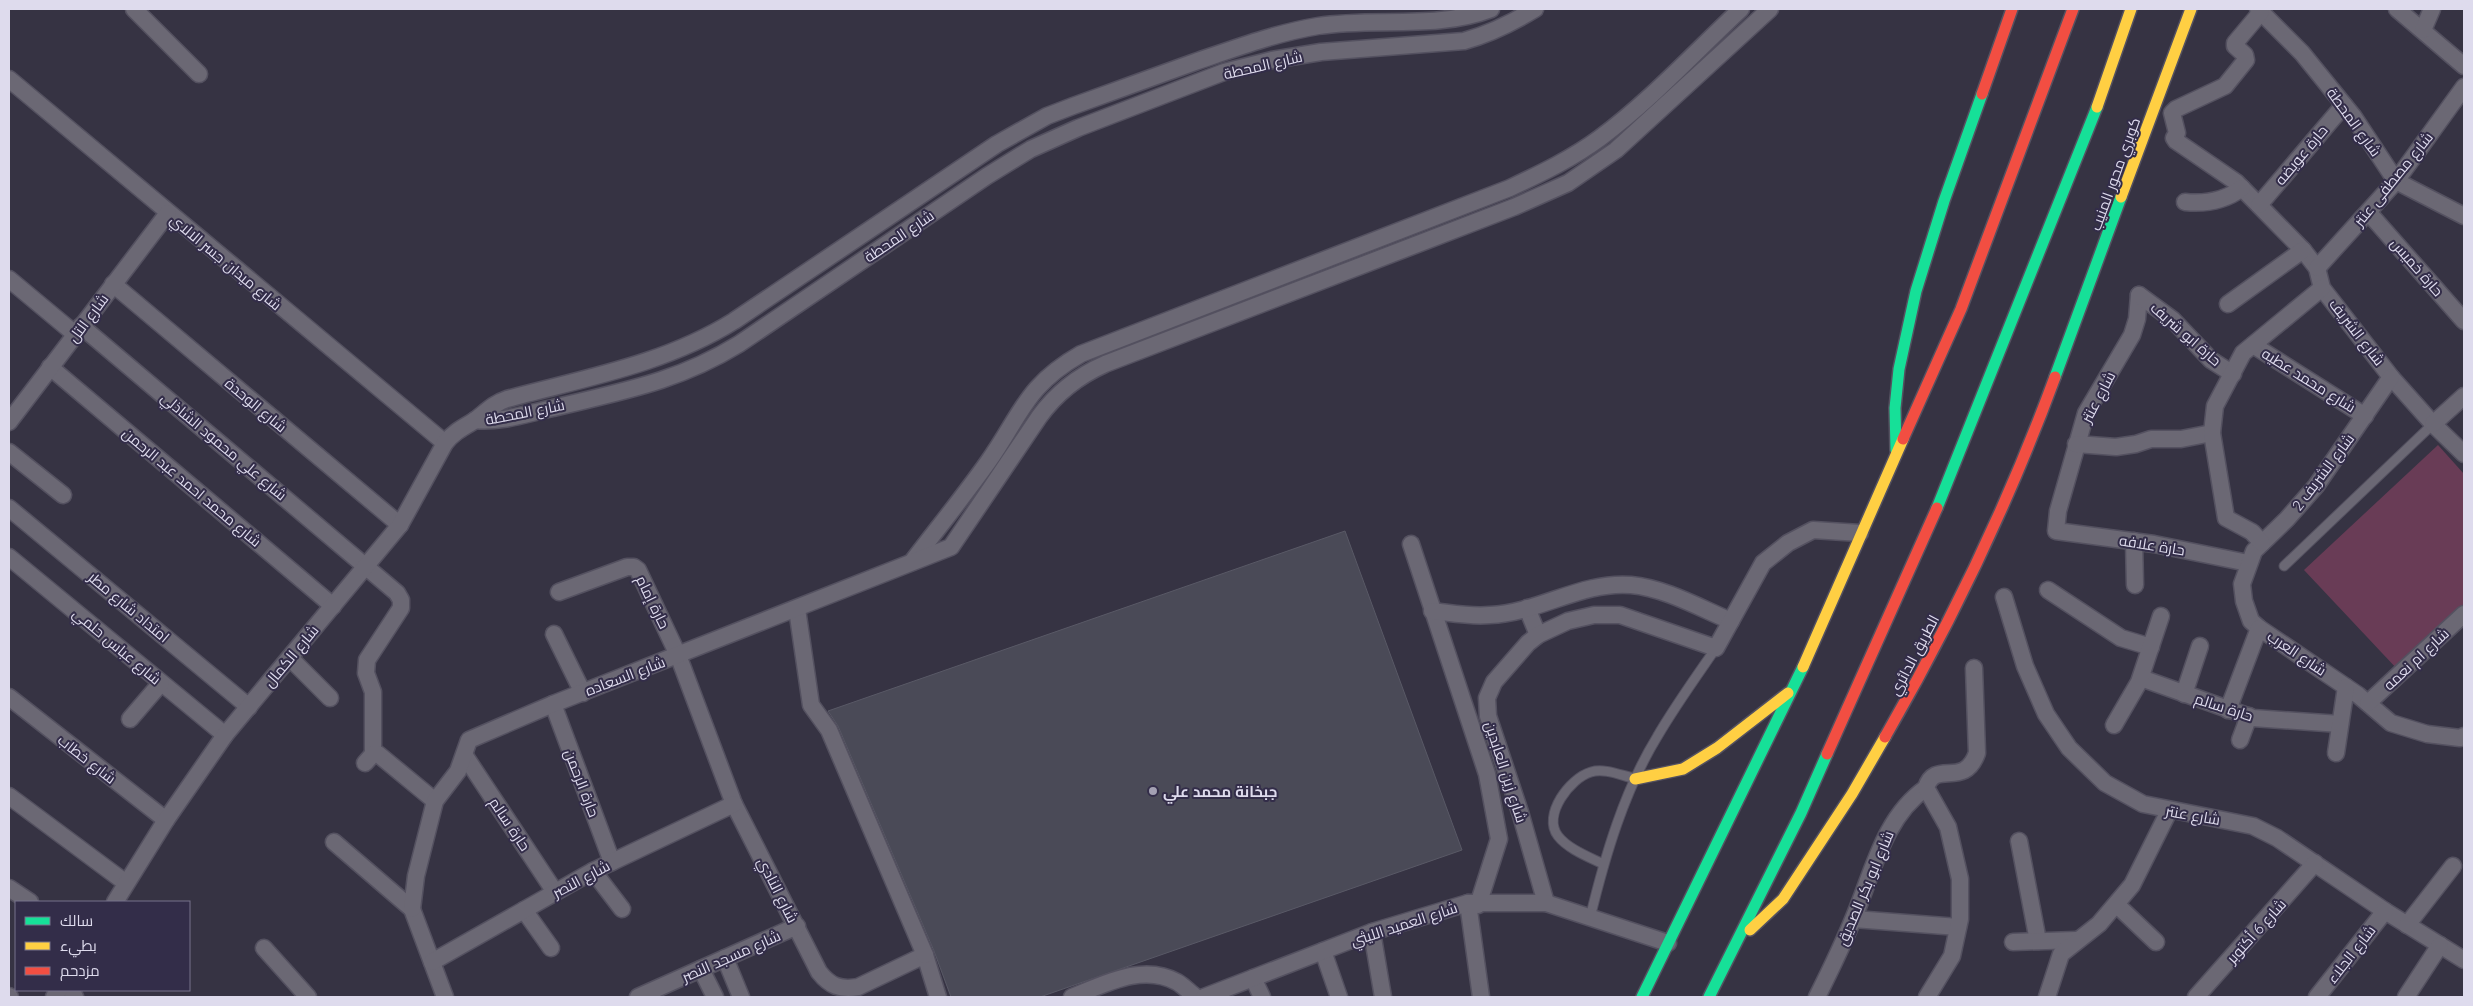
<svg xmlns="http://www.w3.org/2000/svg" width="2473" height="1006" font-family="Quicksand,Cairo,sans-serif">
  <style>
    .green { fill: #693c56 }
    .building { fill: #4a4a57; stroke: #595966 }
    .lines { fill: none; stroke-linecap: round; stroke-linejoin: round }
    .lane-casing { stroke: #545160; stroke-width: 11 }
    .street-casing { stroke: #545160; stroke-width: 19 }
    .fast-casing { stroke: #545160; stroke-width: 14 }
    .slow-casing { stroke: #545160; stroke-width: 14 }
    .jam-casing { stroke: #545160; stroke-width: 14 }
    .lane { stroke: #6b6874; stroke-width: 9 }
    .street { stroke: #6b6874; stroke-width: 16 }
    .fast { stroke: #16e098; stroke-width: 11 }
    .slow { stroke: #ffcf43; stroke-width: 11 }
    .jam { stroke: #f24e42; stroke-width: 11 }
    .poi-dot { fill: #a3a0b2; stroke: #332d49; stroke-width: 2 }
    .labels { text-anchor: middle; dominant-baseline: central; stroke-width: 4; stroke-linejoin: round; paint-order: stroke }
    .street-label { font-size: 15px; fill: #dedbed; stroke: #332d49 }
    .poi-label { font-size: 15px; font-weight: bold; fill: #dedbed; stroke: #332d49; text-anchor: start }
  </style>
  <rect width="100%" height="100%" fill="#363343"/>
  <!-- green -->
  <polygon class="green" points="2438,445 2464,474 2464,607 2398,670 2304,570"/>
  <!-- building -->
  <polygon class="building" points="1345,531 1462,850 1040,997 951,997 934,951 838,726 828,711"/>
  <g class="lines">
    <defs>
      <g id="lane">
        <polyline points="2284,566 2433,424"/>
        <path d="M1603,864C1589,857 1568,849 1558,836C1542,815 1570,778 1591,772C1604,768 1620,775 1633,778"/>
        <path d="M1590,918C1605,856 1624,791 1657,737C1675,706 1696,677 1716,648"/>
      </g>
      <g id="street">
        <polyline points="134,9 199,74"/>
        <polyline points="2258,9 2302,53 2353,116 2396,181 2464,216"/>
        <polyline points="2397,9 2464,66"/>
        <polyline points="2261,12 2235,43 2235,46 2245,55 2246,60 2225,86 2176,109 2172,113 2177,133 2174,138 2176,141 2236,182 2303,250 2317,268 2322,288 2391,377 2433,424 2464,454"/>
        <polyline points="2423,30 2432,9"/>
        <polyline points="9,79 445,443"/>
        <path d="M2185,202C2205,204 2226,200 2242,188"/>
        <polyline points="2259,205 2344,105"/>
        <polyline points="2369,213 2464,321"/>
        <polyline points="2317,268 2396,181 2464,87"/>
        <polyline points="9,279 75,334"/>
        <polyline points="113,284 400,525"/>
        <polyline points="2139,295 2137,319 2132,335 2086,413 2058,511 2056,531 2154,544 2248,563"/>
        <polyline points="2139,295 2173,320 2211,360 2233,374"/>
        <polyline points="2228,304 2303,250"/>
        <polyline points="81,326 397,593 401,600 401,608 367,660 366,673 373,692 373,754"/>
        <polyline points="2253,345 2365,416"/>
        <polyline points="50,367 333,606"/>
        <polyline points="2391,377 2316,486 2287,519 2254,551 2242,584 2244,601 2251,621 2259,628 2358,695 2391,723 2427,734 2460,738 2464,736"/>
        <path d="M475,420C501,423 528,413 553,408C623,391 677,382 739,344L987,176L1031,149L1078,128L1224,72L1272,60L1321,52L1464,41C1490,34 1512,23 1535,9"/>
        <polyline points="9,422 168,213"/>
        <polyline points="2433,424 2464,396"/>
        <polyline points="2076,444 2116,447 2136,444 2151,439 2181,439 2212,433"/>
        <polyline points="9,452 63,495"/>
        <polyline points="9,508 249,707"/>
        <polyline points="2134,541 2135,585"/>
        <polyline points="2262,543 2252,532 2226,518 2212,433 2215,406 2243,353 2322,288"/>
        <polyline points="1411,544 1487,774 1499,839 1478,905"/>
        <polyline points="9,557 225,735"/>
        <path d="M912,562C937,529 964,496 988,462C1022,414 1025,386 1081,354L1510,188C1542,173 1573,158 1600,138C1651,100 1695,52 1741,9"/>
        <polyline points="2048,590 2121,638 2151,647"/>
        <path d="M559,592L627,567H634L638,570L678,655L734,804L819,972C830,986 840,990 858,987L925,955L938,997"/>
        <polyline points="2004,597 2025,666 2046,714 2069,748 2105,783 2143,804 2253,826 2277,838 2385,911 2464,960"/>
        <polyline points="1527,608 1538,635"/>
        <polyline points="797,609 811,705 829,730 925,955"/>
        <path d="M1432,611C1451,613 1471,617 1490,615C1539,613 1581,581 1631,585C1665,588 1700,608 1731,621"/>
        <polyline points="554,634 583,693"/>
        <polyline points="290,658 330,698"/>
        <polyline points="2141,678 2253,718 2340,724"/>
        <polyline points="2184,694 2200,646"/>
        <polyline points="9,697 166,820"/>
        <polyline points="2368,703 2464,614"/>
        <polyline points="553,704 612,862"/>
        <polyline points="2228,710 2259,628"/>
        <polyline points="130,719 161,683"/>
        <polyline points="2114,725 2139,682 2161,616"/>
        <polyline points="2240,740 2249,716"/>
        <polyline points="2336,753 2346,687"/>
        <polyline points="465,756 555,892"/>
        <polyline points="365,763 373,754 378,754 435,801"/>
        <polyline points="9,796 126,883"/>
        <polyline points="2019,841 2038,941"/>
        <polyline points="334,842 412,909 445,997"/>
        <polyline points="593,871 622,909"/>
        <polyline points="9,888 30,902"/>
        <path d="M115,902L166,820L225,735L400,525L445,443C454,432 462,428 474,421C485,413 492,404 507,399C585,378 665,364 734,321L997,144L1047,116L1073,106C1114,91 1154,77 1195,62C1236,48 1276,33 1318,26C1375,17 1436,30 1491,9"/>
        <polyline points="1468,903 1481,997"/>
        <polyline points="1546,903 1520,812 1488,716 1487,698 1494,682 1528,643 1538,635 1568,621 1594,615 1620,615 1716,648 1763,563 1788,543 1813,530 1860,533"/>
        <polyline points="2117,905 2156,942"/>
        <path d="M412,909L416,876L435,801L458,771L469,740L553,704L951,547L1039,417C1057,392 1078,376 1105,364L1514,207L1568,183L1616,150L1770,9"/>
        <polyline points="524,910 551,948"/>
        <polyline points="1854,919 1958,927"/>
        <polyline points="2407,925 2453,866"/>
        <polyline points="1372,932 1383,997"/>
        <polyline points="2013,942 2076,940"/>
        <polyline points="264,948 308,997"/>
        <polyline points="1323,951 1339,997"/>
        <polyline points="725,958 741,997"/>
        <polyline points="432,962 593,871 734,804"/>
        <polyline points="701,969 715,997"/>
        <polyline points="1253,978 1262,997"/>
        <polyline points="71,990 75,997"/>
        <polyline points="9,996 10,997"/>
        <polyline points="54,997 59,990"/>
        <polyline points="638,997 797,926"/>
        <path d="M1072,997C1105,984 1143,963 1177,982C1184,986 1190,993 1196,997"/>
        <polyline points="1204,997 1372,932 1468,903 1546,903 1668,943"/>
        <path d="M1817,997C1830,971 1843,944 1854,917C1873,872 1884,817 1926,788"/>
        <path d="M1927,997L1952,956L1960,919V879L1948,827L1926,788C1935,758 1964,790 1977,753L1974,668"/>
        <polyline points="2047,997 2061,954 2099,924 2132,885 2169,811"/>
        <polyline points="2196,997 2315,863"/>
        <polyline points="2317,997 2385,911"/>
        <polyline points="2406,997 2440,945"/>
      </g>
      <g id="fast">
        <polyline points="2055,377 2121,197"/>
        <polyline points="1896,450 1895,408 1899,369 1916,291 1944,201 1982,94"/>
        <polyline points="1937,508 2097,107"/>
        <polyline points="1642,997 1803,667"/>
        <polyline points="1709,997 1801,813 1827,754"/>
      </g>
      <g id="slow">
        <polyline points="2097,107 2131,9"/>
        <polyline points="2121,197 2191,9"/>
        <polyline points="1803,667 1903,439"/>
        <polyline points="1635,779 1683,769 1717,748 1788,693"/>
        <polyline points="1750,930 1783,899 1852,794 1885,737"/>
      </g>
      <g id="jam">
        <polyline points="1982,94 2012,9"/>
        <polyline points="1903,439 1961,309 2073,9"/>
        <path d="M1885,737C1952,621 2009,502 2055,377"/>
        <polyline points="1827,754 1937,508"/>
      </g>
    </defs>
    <!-- lane casing -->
    <use href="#lane" class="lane-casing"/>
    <!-- street casing -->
    <use href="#street" class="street-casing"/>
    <!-- fast casing -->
    <use href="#fast" class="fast-casing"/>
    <!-- slow casing -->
    <use href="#slow" class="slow-casing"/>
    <!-- jam casing -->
    <use href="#jam" class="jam-casing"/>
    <!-- lane -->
    <use href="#lane" class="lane"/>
    <!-- street -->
    <use href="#street" class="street"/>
    <!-- fast -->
    <use href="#fast" class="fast"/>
    <!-- slow -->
    <use href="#slow" class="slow"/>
    <!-- jam -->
    <use href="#jam" class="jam"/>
  </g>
  <!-- markers -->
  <circle class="poi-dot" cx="1153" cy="791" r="5"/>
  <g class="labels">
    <!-- street labels -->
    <g class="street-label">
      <text transform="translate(1263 65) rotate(-13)">شارع المحطة</text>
      <text transform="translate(2354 122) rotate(54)">شارع المحطة</text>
      <text transform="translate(2301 155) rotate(-50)">حارة عويضه</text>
      <text transform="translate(2115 174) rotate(-70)">كوبري محور المنيب</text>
      <text transform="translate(2393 179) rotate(-51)">شارع مصطفى عنتر</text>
      <text transform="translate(899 236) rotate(-34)">شارع المحطة</text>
      <text transform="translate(226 262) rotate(40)">شارع ميدان جسر الالاي</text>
      <text transform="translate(2417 267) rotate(49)">حارة خميس</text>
      <text transform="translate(88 318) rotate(-53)">شارع التل</text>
      <text transform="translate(2357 332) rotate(52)">شارع الشريف</text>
      <text transform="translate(2186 334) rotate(41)">حارة ابو شريف</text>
      <text transform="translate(2309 380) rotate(32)">شارع محمد عطيه</text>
      <text transform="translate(2098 397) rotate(-62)">شارع عنتر</text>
      <text transform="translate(256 405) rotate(40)">شارع الوحدة</text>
      <text transform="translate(525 412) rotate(-11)">شارع المحطة</text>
      <text transform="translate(224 446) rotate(40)">شارع علي محمود الشاذلي</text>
      <text transform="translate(2323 472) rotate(-53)">شارع الشريف 2</text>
      <text transform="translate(192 487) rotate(40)">شارع محمد احمد عبد الرحمن</text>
      <text transform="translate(2152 545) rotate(9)">حارة علافه</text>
      <text transform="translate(653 602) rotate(64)">حارة إمام</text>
      <text transform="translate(129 607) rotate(40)">امتداد شارع مطر</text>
      <text transform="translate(117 646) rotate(40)">شارع عباس حلمي</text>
      <text transform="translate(2297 653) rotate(34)">شارع العرب</text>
      <text transform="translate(1914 655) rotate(-62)">الطريق الدائري</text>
      <text transform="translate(291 656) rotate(-50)">شارع الكمال</text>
      <text transform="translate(2416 659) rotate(-43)">شارع ام نعمه</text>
      <text transform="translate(625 676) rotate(-21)">شارع السعاده</text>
      <text transform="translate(2224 707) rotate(18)">حارة سالم</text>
      <text transform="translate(87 759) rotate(38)">شارع خطاب</text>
      <text transform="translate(1506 772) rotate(72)">شارع زين العابدين</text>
      <text transform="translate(582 783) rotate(69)">حارة الرحمن</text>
      <text transform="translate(2193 815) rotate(10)">شارع عنتر</text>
      <text transform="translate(510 824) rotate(56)">حارة سالم</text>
      <text transform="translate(581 879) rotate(-28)">شارع النصر</text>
      <text transform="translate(1865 888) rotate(-67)">شارع ابو بكر الصديق</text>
      <text transform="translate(778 890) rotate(63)">شارع النادي</text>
      <text transform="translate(1404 924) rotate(-18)">شارع العميد الليثي</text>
      <text transform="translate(2256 931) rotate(-48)">شارع 6 أكتوبر</text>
      <text transform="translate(2351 954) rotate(-52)">شارع الجلاء</text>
      <text transform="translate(731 956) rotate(-24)">شارع مسجد النصر</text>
    </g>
    <!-- poi labels -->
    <g class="poi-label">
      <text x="1163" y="791">جبخانة محمد علي</text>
    </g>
  </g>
  <!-- border -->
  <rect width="2473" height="1006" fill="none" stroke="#dedbed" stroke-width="20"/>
  <!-- legend -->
  <rect x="15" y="901" width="175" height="90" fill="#332d49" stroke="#77738b"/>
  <rect x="25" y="917" width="25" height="8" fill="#16e098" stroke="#77738b"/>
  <text x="60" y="926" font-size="15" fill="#dedbed">سالك</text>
  <rect x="25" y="942" width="25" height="8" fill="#ffcf43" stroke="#77738b"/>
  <text x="60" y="951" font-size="15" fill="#dedbed">بطيء</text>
  <rect x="25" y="967" width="25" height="8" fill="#f24e42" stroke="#77738b"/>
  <text x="60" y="976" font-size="15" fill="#dedbed">مزدحم</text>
</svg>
